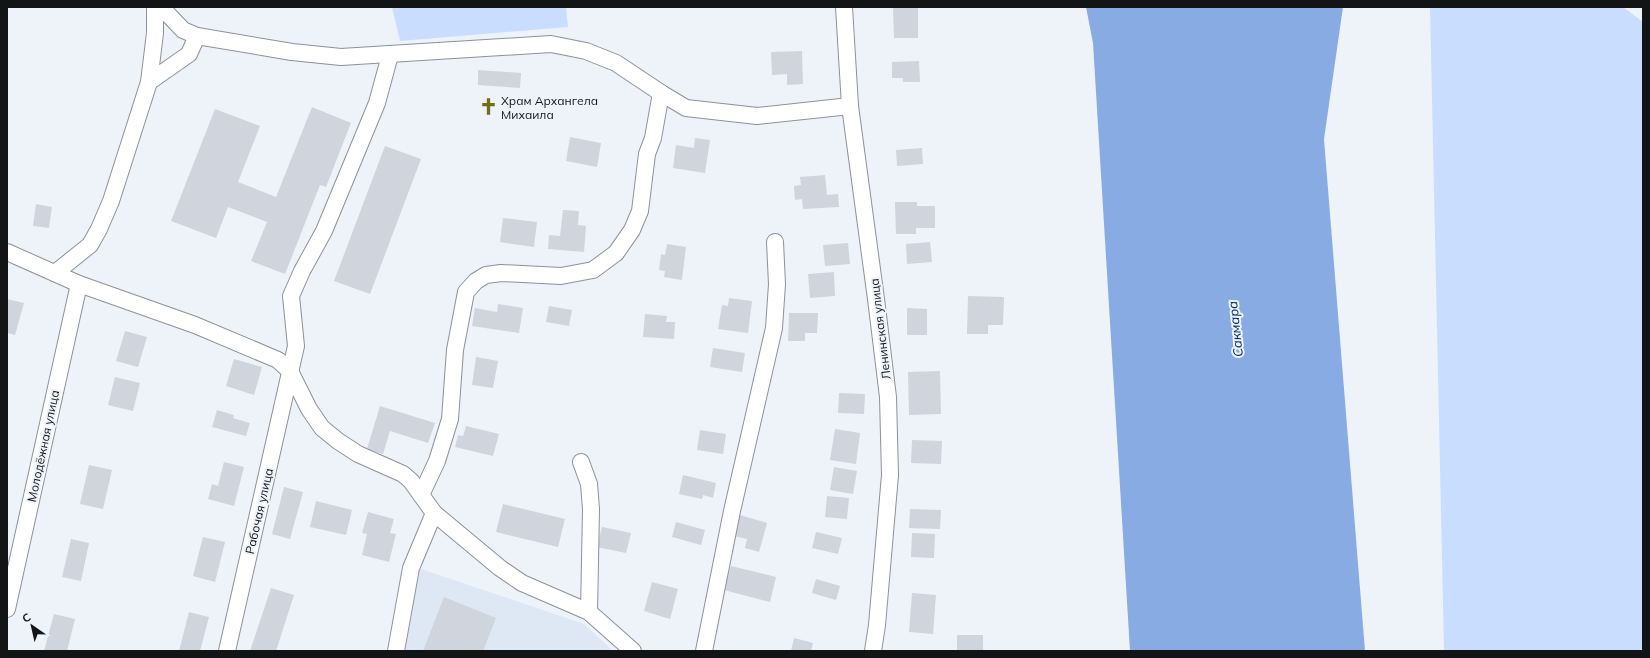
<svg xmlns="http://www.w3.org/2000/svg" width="1650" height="658" font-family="Mulish,sans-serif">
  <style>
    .built { fill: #dee7f4 }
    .green { fill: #c9defe }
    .water { fill: #87abe2 }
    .building { fill: #d0d4dc }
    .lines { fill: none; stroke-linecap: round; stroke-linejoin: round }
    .street-casing { stroke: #8d9198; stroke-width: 18 }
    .street { stroke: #fff; stroke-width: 16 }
    .labels { text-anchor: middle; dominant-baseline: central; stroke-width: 4; stroke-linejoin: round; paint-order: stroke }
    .poi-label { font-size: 12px; fill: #121416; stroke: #eef3fa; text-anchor: start }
    .street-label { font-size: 12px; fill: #121416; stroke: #eef3fa }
    .water-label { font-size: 13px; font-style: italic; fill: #002969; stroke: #eef3fa }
  </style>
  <rect width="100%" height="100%" fill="#eef3fa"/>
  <!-- built -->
  <polygon class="built" points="418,568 584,624 613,651 403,651"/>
  <!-- green -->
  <g class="green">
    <polygon points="392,7 566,7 568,27 400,41"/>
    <polygon points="1430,7 1623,7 1643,22 1643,651 1444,651"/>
  </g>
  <!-- water -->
  <polygon class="water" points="1086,7 1343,7 1324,139 1365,651 1130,651 1093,43"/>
  <!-- building -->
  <g class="building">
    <polygon points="893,7 918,7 918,38 894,38"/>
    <polygon points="802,51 803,84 787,85 787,74 772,75 771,52"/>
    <polygon points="919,61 920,82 903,82 903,78 892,78 892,62"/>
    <polygon points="478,70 521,73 520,88 478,85"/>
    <polygon points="312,107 351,123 326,187 320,185 285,274 251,261 267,222 228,207 216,238 171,221 215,109 260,126 238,182 276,197"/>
    <polygon points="570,137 601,143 597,167 566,161"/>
    <polygon points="695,138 710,140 705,173 673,168 676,145 694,148"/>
    <polygon points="385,146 421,159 370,294 334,281"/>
    <polygon points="922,148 923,164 897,166 896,150"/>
    <polygon points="825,175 827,195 838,194 839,207 803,209 802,199 795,200 794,186 801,185 800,177"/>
    <polygon points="895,202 917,202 917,206 935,206 935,228 916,228 916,234 896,234"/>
    <polygon points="36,204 52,207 49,228 33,226"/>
    <polygon points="563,210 579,211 578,225 586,226 584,252 548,249 549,235 560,236"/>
    <polygon points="503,218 537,222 534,247 500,242"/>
    <polygon points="930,242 932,262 907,264 906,244"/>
    <polygon points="848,243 850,264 825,266 823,245"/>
    <polygon points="667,244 686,247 682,280 664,277 665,271 659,270 661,254 665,255"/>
    <polygon points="834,272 835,296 810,298 808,274"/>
    <polygon points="968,296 1004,297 1003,325 988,325 988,334 967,334"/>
    <polygon points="729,298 752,301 748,333 718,329 722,305 728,306"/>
    <polygon points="7,299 24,303 15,335 7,333"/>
    <polygon points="498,304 523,308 519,333 472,326 475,308 497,312"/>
    <polygon points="549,306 572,310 569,326 546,322"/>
    <polygon points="907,308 927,309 927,335 907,335"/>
    <polygon points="789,313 818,313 817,333 805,333 805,341 788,341"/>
    <polygon points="645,314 667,316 666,322 675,322 674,339 643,337"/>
    <polygon points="125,331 147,337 138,367 116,361"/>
    <polygon points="713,348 745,353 742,372 710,367"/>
    <polygon points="476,357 498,361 493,388 472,385"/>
    <polygon points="234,359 262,367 254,395 226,386"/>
    <polygon points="940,371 941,414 909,415 908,372"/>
    <polygon points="115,377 140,383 133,411 108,405"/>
    <polygon points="839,393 865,394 864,414 838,413"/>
    <polygon points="380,406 435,423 428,443 390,431 383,454 367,449"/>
    <polygon points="217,410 234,415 233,418 250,423 246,436 212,427"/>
    <polygon points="466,426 499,434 493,456 455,447 458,435 463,436"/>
    <polygon points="835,429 860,433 856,464 830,460"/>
    <polygon points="700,430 726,434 723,454 697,450"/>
    <polygon points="912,440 942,441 941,464 911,463"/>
    <polygon points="224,462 244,467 234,506 208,499 212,484 218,486"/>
    <polygon points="89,465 112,470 103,509 80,504"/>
    <polygon points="834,467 857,471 853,494 830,490"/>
    <polygon points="683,475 716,483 713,498 703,495 702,499 679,494"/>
    <polygon points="284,487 303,492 290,539 272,534"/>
    <polygon points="827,496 849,498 847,519 825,517"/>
    <polygon points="316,501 352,510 346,535 310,527"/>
    <polygon points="503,504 565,519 558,547 496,532"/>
    <polygon points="910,509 941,510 940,529 909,528"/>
    <polygon points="368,512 394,519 390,533 396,534 389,562 362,555 367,534 362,533"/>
    <polygon points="740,515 767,523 759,552 745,548 747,539 734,536"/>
    <polygon points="676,522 705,530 701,545 672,537"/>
    <polygon points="602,527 631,533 626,553 597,547"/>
    <polygon points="816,532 842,538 838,554 812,548"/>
    <polygon points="912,533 935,534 934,558 911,557"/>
    <polygon points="203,537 225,542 215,582 193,576"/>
    <polygon points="71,539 89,543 81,581 62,577"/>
    <polygon points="731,566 776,577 770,602 724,590"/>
    <polygon points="816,579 840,586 836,600 812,593"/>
    <polygon points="652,582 678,589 670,619 644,611"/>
    <polygon points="271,588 294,595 276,651 250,651"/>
    <polygon points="912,593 936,595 933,634 909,632"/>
    <polygon points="444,597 496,618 483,651 423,651"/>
    <polygon points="189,612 209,617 200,651 179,651"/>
    <polygon points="54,614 75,619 67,651 44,651"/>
    <rect x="957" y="635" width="26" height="16"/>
    <polygon points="794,638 813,643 811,651 791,651"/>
  </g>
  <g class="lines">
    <defs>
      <g id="street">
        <polyline points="161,7 183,30 197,36 292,52 341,57 551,44 586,51 616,63 661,93 686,108 757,116 850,106"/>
        <polyline points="844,7 850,106 876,299 888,397 890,475 877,625 873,651"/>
        <polyline points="149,82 189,54 197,36"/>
        <polyline points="7,252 79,284 195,325 278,360 290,371 309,409 322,428 338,441 358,454 403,474 411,481 434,513 500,568 522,583 589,612 633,651"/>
        <polyline points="55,273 90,245 99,229 111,201 149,82 155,33 155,7"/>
        <polyline points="581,462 589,484 591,509 589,612"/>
        <polyline points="421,495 437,461 450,419 455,350 466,292 476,281 486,275 501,273 561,276 593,270 616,253 632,230 640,211 647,154 653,138 661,93"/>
        <polyline points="7,609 79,284"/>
        <polyline points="227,651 296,346 291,296 302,271 324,231 377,103 390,55"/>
        <polyline points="396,651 411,568 434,513"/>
        <polyline points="704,651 732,511 774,328 777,284 775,242"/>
      </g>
    </defs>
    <!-- street casing -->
    <use href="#street" class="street-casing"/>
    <!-- street -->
    <use href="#street" class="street"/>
  </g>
  <!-- icons -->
  <defs>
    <symbol id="church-bare" viewBox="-9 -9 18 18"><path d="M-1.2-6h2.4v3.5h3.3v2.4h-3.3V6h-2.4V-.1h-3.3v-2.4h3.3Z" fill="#6f6e10" stroke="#eef3fa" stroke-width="2.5" paint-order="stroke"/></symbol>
  </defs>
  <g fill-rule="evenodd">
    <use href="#church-bare" x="476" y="94" width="25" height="25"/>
  </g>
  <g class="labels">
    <!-- poi labels -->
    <g class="poi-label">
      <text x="501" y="100">Храм Архангела<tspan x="501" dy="14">Михаила</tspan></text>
    </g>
    <!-- street labels -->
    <g class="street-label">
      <text transform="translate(880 329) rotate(-97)">Ленинская улица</text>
      <text transform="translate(43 446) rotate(-78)">Молодёжная улица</text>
      <text transform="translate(259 511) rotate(-77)">Рабочая улица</text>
    </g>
    <!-- water labels -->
    <g class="water-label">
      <text transform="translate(1235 329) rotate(-96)">Сакмара</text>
    </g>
  </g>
  <!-- border -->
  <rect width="1650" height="658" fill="none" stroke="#121416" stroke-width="16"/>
  <!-- north arrow -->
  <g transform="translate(32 626) rotate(326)" stroke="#eef3fa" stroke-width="3" paint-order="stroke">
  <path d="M0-3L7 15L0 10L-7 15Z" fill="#121416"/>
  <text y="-6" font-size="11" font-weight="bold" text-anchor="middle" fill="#121416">С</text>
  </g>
</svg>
